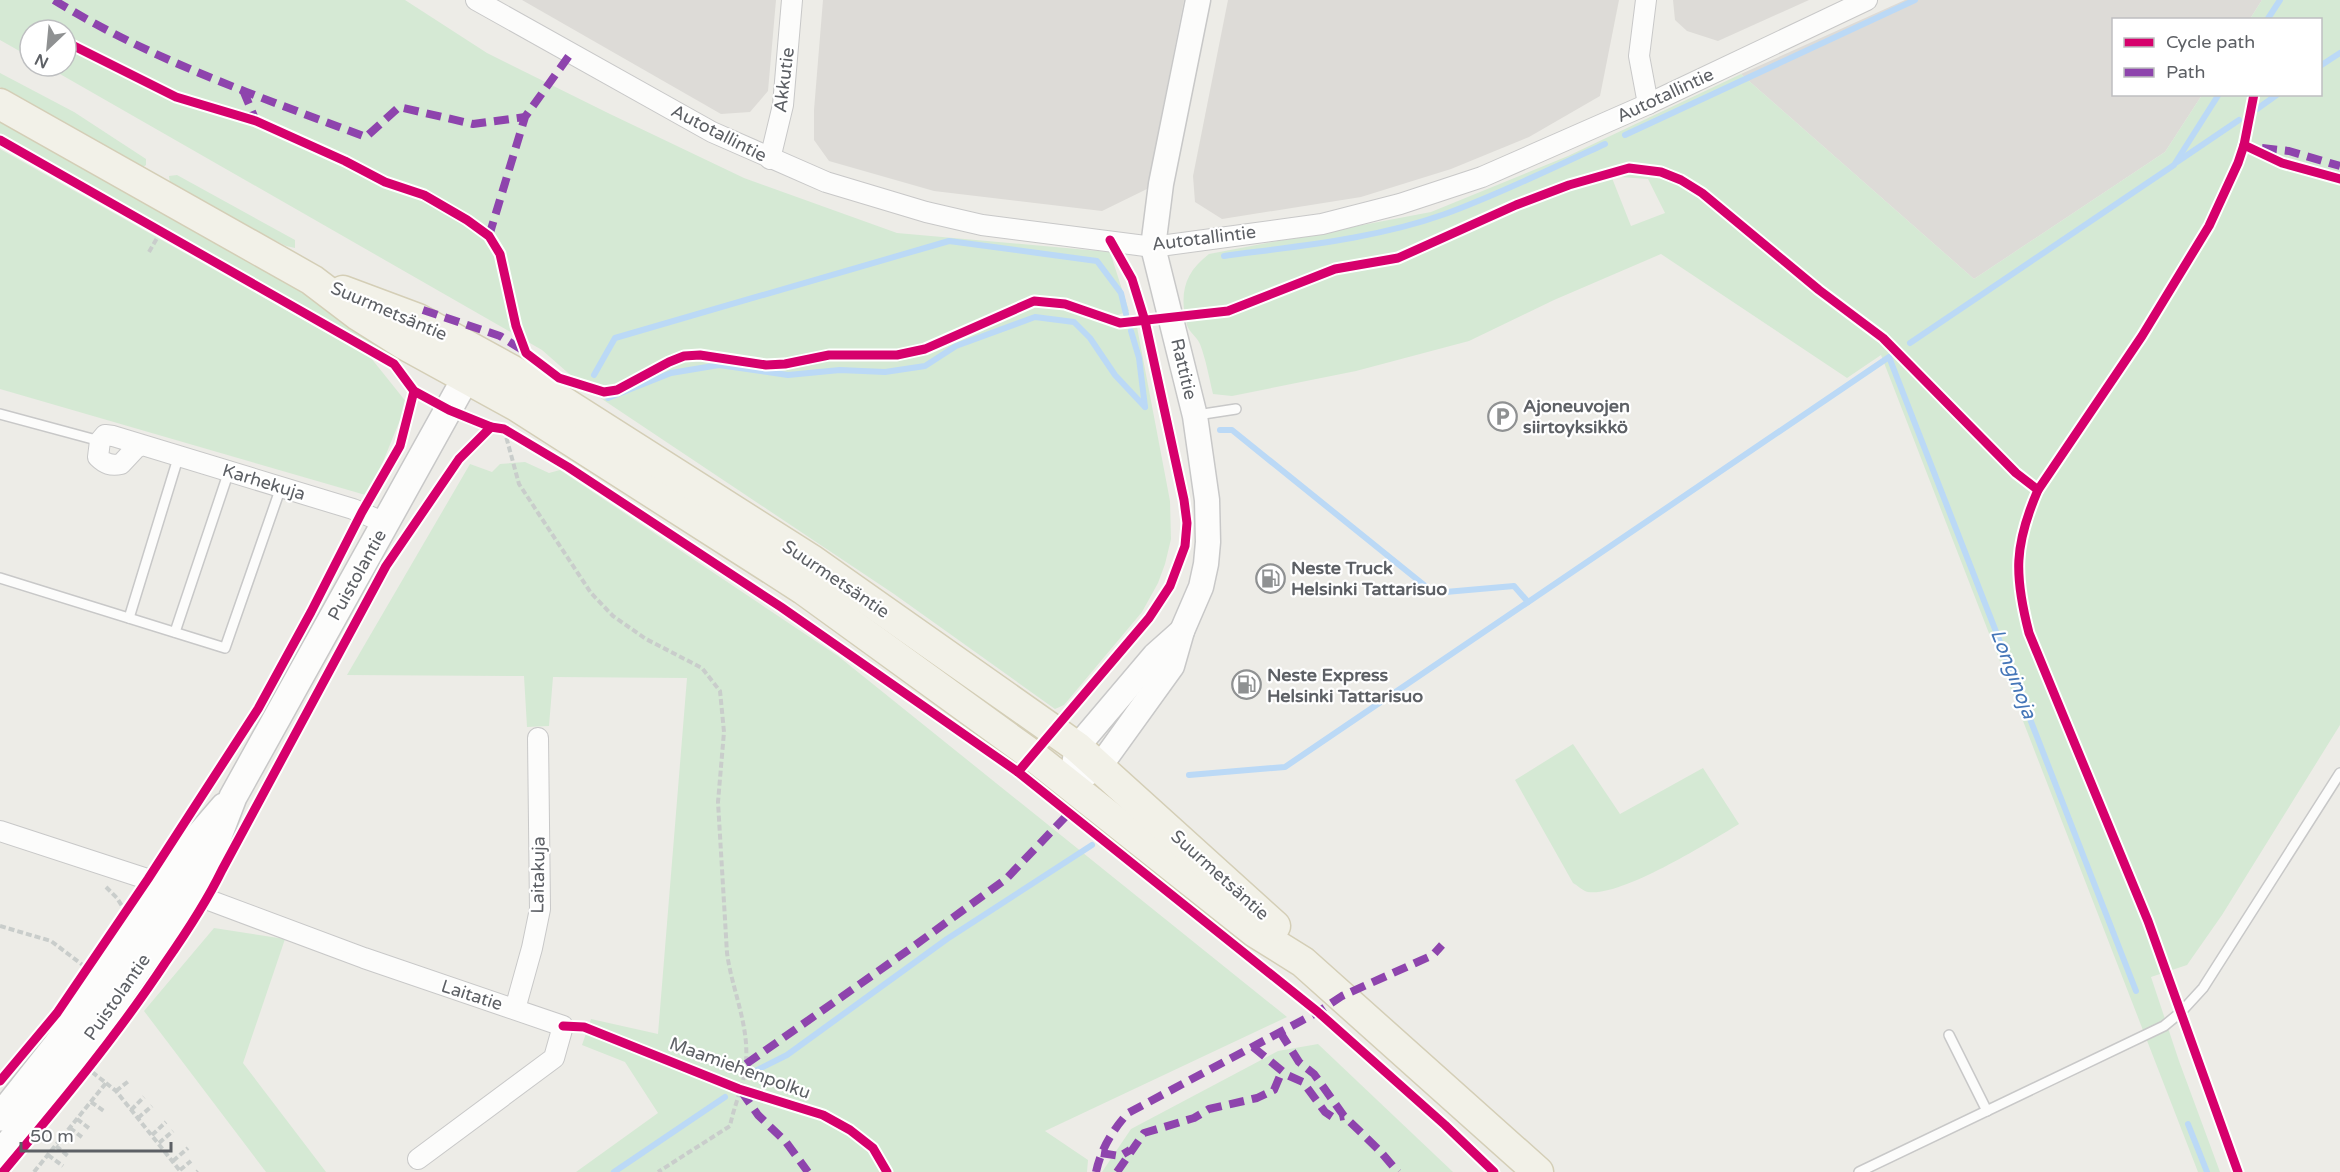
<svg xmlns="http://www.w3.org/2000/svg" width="2340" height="1172" font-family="'Varela Round',sans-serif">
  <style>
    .industrial { fill: #dddbd7 }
    .green { fill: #d5e9d4; fill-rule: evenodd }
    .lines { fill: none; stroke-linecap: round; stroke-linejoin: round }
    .stream { stroke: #bbd9f6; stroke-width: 6 }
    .service-casing { stroke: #c8c8c8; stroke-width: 12 }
    .minor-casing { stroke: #c8c8c8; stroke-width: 22 }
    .tertiary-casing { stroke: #c8c8c8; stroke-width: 27 }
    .secondary-casing { stroke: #c8c8c8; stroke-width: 30 }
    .primary-casing { stroke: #d4ceb6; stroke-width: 33 }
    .path { stroke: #c9cdcb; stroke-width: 4; stroke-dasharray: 6 3; stroke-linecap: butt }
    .service { stroke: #fcfcfb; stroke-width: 9 }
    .minor { stroke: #fcfcfb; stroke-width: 20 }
    .tertiary { stroke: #fcfcfb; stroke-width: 24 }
    .secondary { stroke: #fcfcfb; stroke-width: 27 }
    .primary { stroke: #f2f1e8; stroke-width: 30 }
    .quiet { stroke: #8e44ad; stroke-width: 8; stroke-dasharray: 15 8; stroke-linecap: butt }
    .cycleway-casing { stroke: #fff; stroke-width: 13 }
    .cycleway { stroke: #d6006c; stroke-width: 9 }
    .labels { text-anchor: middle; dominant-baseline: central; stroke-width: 4.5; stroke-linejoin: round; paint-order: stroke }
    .street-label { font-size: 18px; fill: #5d6065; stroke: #fff }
    .poi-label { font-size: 18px; font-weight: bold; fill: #5d6065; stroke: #fff; text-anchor: start }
    .water-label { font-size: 20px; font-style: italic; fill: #4576b8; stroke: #fff }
  </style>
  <rect width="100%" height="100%" fill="#edece7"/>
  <!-- industrial -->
  <g class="industrial">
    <polygon points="522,0 776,0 768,91 750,112 721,114"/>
    <polygon points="823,0 1184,0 1147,189 1102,211 934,191 829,161 814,140 814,110"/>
    <polygon points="1228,0 1619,0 1600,96 1529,137 1451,169 1361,197 1222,219 1195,202 1193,176"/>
    <polygon points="1673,0 1809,0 1718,41 1687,31 1675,20"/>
    <polygon points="1905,0 2262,0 2250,19 2114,20 2114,94 2202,95 2165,152 1974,279 1741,74"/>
  </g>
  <!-- green -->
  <g class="green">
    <polygon points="0,0 405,0 487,53 610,114 744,178 897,233 1110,252 1129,311 1115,316 1137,327 1170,501 1171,539 1165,564 1158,583 1142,612 1064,705 1055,709 894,594 584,387 542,350 46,66 66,66 66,30 30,30 30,57 0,40"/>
    <path d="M2262,0H2340V725L2222,915L2187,965L2151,977L2179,1061L2220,1172H2198L1881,355L1847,378L1661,254L1554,300L1469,341L1356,371L1232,396L1213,394C1209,377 1206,360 1200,344C1197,337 1189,332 1187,325C1179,294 1184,273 1209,254L1431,212L1568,156L1741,74L1974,279L2165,152L2202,95L2320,94V20L2250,19ZM1620,177L1648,179L1665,213L1631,226L1612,178Z"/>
    <polygon points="0,73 74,112 146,159 146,165 140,169 0,87"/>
    <polygon points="0,118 347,318 390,350 381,353 0,134"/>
    <polygon points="0,149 371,358 407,403 369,496 0,389"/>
    <polygon points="177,175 295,240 295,248 286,246 190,197 170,184 169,176"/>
    <polygon points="525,462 549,473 560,470 838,656 1287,1017 1045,1131 1088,1160 1087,1172 576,1172 658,1113 625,1062 582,1045 591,1019 658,1034 687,678 553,677 549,726 527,727 524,676 347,675 470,464 492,472 500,464"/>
    <path d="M1573,744L1620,814L1703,768L1739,824C1709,842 1622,897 1588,892C1583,891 1577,885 1573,883L1515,780Z"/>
    <polygon points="214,928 285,939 243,1063 326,1172 266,1172 144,1011"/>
    <polygon points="1318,1044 1453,1172 1102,1172 1131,1129 1278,1051"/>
  </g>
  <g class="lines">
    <!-- stream -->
    <g class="stream">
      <polyline points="2267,20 2280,0"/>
      <polyline points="2320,66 2340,53"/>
      <polyline points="2257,109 2278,94"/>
      <polyline points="1625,135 1915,0"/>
      <polyline points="2177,162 2239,120"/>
      <path d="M1224,256C1298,246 1375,239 1445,214C1500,194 1552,168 1605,144"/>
      <polyline points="1131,331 1139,358 1145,407"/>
      <polyline points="1910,343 2174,165 2219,94"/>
      <polyline points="594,375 615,338 949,241 1097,261 1121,293 1126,314"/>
      <polyline points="608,398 671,373 719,365 788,375 840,370 885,372 925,366 956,346 1035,317 1074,322 1090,338 1115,375 1145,407"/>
      <polyline points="1220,430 1232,430 1434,593 1514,586 1528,602"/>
      <polyline points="1189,775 1285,767 1889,357 2136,991"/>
      <polyline points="751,1073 787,1055 947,939 1092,845"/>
      <polyline points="2188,1124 2207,1172"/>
      <polyline points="614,1172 725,1097"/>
    </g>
    <defs>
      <g id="service">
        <polyline points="0,414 100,441"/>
        <polyline points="1197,415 1236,409"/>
        <polyline points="0,578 225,648 281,487"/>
        <polyline points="129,618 179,455"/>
        <polyline points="175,632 229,471"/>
        <polyline points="1949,1035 1987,1111"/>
        <polyline points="1859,1172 2164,1026 2181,1012 2203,988 2340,773"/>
      </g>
      <g id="minor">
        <polyline points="476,0 712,132 826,182 926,212 982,225 1153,247 1322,224 1400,204 1482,177 1648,104 1867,0"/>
        <polyline points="1646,0 1639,56 1648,104"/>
        <polyline points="770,159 783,105 792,0"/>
        <path d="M142,445L136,448L121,464C111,466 105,464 98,457L100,441L105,435L113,436L353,509L385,523"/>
        <polyline points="0,831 190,893 364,958 563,1026 554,1058 418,1159"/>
        <polyline points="515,1009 532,948 540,909 538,738"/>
      </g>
      <g id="tertiary">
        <polyline points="1074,765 1077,747 1155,655 1182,631"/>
        <polyline points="1070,784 1100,766 1172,666 1182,631 1201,587 1206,564 1208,542 1207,500 1195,416 1153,247 1161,184 1198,0"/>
      </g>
      <g id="secondary">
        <polyline points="0,1117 57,1045 187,850 224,807"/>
        <polyline points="0,1155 59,1081 190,893 208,862 233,797 477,358"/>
      </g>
      <g id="primary">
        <polyline points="0,104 312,280 358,315 404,344 517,406 803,589 1032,755 1255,932 1303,962 1538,1172"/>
        <polyline points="343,291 418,319 524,377 813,561 1077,747 1275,926"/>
      </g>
    </defs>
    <!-- service casing -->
    <use href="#service" class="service-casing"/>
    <!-- minor casing -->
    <use href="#minor" class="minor-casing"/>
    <!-- tertiary casing -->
    <use href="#tertiary" class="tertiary-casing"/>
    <!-- secondary casing -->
    <use href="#secondary" class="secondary-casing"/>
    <!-- primary casing -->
    <use href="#primary" class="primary-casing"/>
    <!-- path -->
    <g class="path">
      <polyline points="149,252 160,233"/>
      <path d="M504,429L519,484L591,593L613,616L646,639L702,668L720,691L724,732L718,802L727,953C732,990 749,1024 746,1062C745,1083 734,1105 730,1126L658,1172"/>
      <polyline points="106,887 117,898 122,906"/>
      <polyline points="0,926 51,941 84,966"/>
      <polyline points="106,1083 116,1091 181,1172"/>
      <polyline points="116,1091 130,1080"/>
      <polyline points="91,1102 104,1111"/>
      <polyline points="131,1110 144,1097"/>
      <polyline points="138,1118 152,1106"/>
      <polyline points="77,1119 90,1129"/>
      <polyline points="70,1128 83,1138"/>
      <polyline points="152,1135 166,1122"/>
      <polyline points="159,1143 173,1131"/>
      <polyline points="56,1146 68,1156"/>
      <polyline points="48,1155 63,1166"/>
      <polyline points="173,1161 188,1148"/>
      <polyline points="180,1170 191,1161"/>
      <polyline points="34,1172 106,1083 92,1072"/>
      <polyline points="197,1172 198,1171"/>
    </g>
    <!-- service -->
    <use href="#service" class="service"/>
    <!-- minor -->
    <use href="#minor" class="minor"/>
    <!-- tertiary -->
    <use href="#tertiary" class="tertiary"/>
    <!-- secondary -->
    <use href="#secondary" class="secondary"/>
    <!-- primary -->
    <use href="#primary" class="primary"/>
    <!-- quiet -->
    <g class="quiet">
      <path d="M54,0C151,60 260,97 366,137L399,107L473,124L525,117"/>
      <polyline points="243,90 256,121"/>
      <polyline points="2262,148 2289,151 2340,166"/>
      <polyline points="489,236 525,117 571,53"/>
      <polyline points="423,310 500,336 524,351"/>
      <polyline points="1280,1032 1299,1062 1314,1074 1344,1116 1379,1150 1398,1172"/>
      <polyline points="1253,1047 1287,1075 1303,1082 1325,1112 1334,1118 1344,1116"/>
      <polyline points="746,1064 907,951 1006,879 1070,812"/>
      <polyline points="741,1091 758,1115 786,1142 808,1172"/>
      <polyline points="1101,1153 1120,1156 1130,1150"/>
      <path d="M1096,1172C1101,1149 1112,1131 1128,1113L1318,1012L1342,996L1433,955L1442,945"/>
      <polyline points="1117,1172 1144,1133 1194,1118 1209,1109 1257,1098 1274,1090 1282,1071"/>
    </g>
    <defs>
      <g id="cycleway">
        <polyline points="66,42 176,97 256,121 345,161 385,182 424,195 467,220 489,236 500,254 516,326 526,353 559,378 604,392 617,390 669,362 684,356 700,355 766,365 785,364 829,355 897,355 925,349 1034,301 1065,304 1120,323 1228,311 1335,269 1398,258 1516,205 1569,185 1629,168 1661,172 1681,180 1702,193 1819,290 1883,338 2016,473 2038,490"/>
        <polyline points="0,140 394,364 414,391 449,410 491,427 504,429 568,467 781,607 1018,772 1318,1012 1445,1125 1494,1172"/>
        <polyline points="2244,145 2282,163 2340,179"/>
        <polyline points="1018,772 1149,618 1170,586 1185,546 1187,523 1184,500 1145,321 1132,279 1110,240"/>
        <polyline points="563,1026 584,1027 739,1089 823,1115 850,1130 873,1148 887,1172"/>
        <polyline points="0,1081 57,1013 148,879 258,709 311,612 362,512 400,446 414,391"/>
        <path d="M3,1172C60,1104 116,1037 165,963C186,933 206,903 222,870L386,566L459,459L491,427"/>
        <path d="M2238,1172L2148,921L2029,633C2014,575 2014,545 2038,490L2142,336L2209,226L2238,163L2244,145L2254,94"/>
      </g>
    </defs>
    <!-- cycleway casing -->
    <use href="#cycleway" class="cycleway-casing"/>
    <!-- cycleway -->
    <use href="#cycleway" class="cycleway"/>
  </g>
  <!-- icons -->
  <defs>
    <symbol id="parking-ring" viewBox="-11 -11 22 22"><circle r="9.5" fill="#fff" stroke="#8f9192" stroke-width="1.5"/><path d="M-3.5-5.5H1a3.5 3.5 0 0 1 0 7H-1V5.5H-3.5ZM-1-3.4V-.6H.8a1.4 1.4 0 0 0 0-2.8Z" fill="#8f9192"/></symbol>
    <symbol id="fuel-ring" viewBox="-11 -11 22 22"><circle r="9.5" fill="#fff" stroke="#8f9192" stroke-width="1.5"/><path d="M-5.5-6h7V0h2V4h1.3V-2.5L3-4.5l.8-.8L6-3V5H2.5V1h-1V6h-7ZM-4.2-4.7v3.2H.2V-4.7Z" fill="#8f9192"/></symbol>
  </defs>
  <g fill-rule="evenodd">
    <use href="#parking-ring" x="1486" y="400" width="33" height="33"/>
    <use href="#fuel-ring" x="1254" y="562" width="33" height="33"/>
    <use href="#fuel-ring" x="1230" y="668" width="33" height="33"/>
  </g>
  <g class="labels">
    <!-- street labels -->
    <g class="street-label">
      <text transform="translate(784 80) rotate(-83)">Akkutie</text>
      <text transform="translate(1665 95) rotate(-25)">Autotallintie</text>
      <text transform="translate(719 133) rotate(27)">Autotallintie</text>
      <text transform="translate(1204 238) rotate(-7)">Autotallintie</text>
      <text transform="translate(389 311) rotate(23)">Suurmetsäntie</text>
      <text transform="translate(1184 369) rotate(77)">Rattitie</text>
      <text transform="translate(264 482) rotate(17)">Karhekuja</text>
      <text transform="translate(357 575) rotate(-61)">Puistolantie</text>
      <text transform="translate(836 579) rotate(34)">Suurmetsäntie</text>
      <text transform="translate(538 875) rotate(-89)">Laitakuja</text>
      <text transform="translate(1220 875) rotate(42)">Suurmetsäntie</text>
      <text transform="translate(472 995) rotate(18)">Laitatie</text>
      <text transform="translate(117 997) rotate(-55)">Puistolantie</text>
      <text transform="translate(740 1068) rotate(20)">Maamiehenpolku</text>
    </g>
    <!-- poi labels -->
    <g class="poi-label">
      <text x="1523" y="406">Ajoneuvojen<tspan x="1523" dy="21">siirtoyksikkö</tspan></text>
      <text x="1291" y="568">Neste Truck<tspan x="1291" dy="21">Helsinki Tattarisuo</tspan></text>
      <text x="1267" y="675">Neste Express<tspan x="1267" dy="21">Helsinki Tattarisuo</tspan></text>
    </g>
    <!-- water labels -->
    <g class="water-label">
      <text transform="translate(2013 674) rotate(69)">Longinoja</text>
    </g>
  </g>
  <!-- legend -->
  <rect x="2112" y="18" width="210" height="78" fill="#ffffff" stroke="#bebfc1" stroke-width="1.5"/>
  <rect x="2124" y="38" width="30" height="9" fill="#d6006c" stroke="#bebfc1" stroke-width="1.5"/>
  <text x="2166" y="48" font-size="18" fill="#5d6065">Cycle path</text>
  <rect x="2124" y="68" width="30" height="9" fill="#8e44ad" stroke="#bebfc1" stroke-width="1.5"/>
  <text x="2166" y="78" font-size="18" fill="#5d6065">Path</text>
  <!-- north arrow -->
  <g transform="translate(48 48) rotate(206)"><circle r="28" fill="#ffffff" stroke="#bebfc1" stroke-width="1.5"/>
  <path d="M0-4.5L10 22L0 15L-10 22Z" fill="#8f9192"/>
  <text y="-9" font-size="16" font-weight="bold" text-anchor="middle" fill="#5d6065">N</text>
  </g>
  <!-- scale -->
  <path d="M21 1142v9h150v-9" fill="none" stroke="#5d6065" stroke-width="3"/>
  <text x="30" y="1142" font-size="18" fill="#5d6065" stroke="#ffffff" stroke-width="4.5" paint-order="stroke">50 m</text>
</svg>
